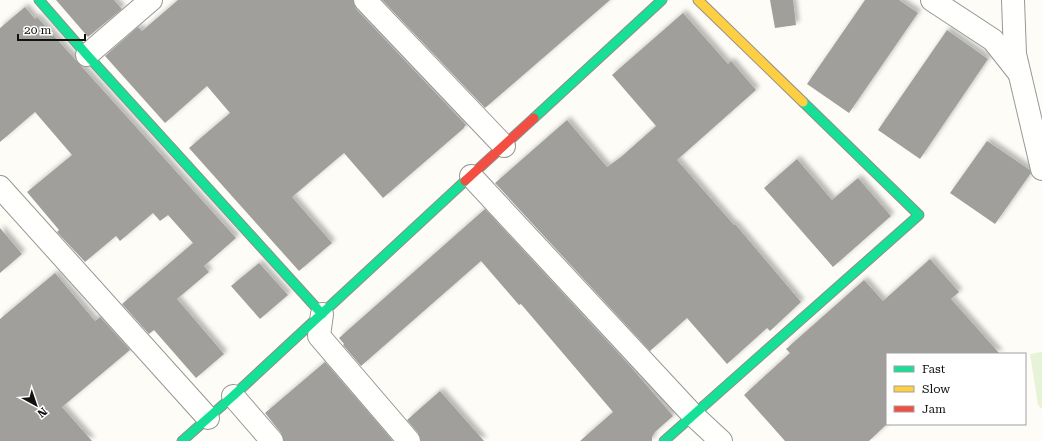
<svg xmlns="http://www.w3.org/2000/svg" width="1042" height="441" font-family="'Roboto Serif',serif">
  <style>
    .green { fill: #e7f3d7 }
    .building { fill: #a19f9c; filter: url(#shadow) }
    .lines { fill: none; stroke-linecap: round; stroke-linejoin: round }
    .street-casing { stroke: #979795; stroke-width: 24 }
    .fast-casing { stroke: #8e8d8b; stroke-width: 11 }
    .slow-casing { stroke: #8e8d8b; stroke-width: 11 }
    .jam-casing { stroke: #8e8d8b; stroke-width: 11 }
    .street { stroke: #fffffe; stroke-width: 22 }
    .fast { stroke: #16e098; stroke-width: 9 }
    .slow { stroke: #ffcf43; stroke-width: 9 }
    .jam { stroke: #f24e42; stroke-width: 9 }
  </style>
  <defs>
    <filter id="shadow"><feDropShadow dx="3.5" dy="-3.5" stdDeviation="2" flood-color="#0004"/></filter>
  </defs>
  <rect width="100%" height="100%" fill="#fdfcf7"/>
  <!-- green -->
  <polygon class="green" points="1042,352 1042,409 1038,405 1030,354"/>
  <!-- building -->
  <g class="building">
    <polygon points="56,0 114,0 122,9 88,37"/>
    <polygon points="178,0 353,0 356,9 466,125 464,127 464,128 383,198 344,153 292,197 332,243 299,271 189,148 230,113 207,86 165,123 105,56 138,27 142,31"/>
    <polygon points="382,0 610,0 485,108"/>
    <polygon points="770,0 793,0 796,25 775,28"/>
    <polygon points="865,0 899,0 918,13 849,113 807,84"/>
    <polygon points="25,7 35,19 37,17 236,238 204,266 209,272 177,299 224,354 196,378 154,330 149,334 122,304 193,243 168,215 160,221 153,213 120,241 116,236 85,262 57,232 59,230 27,192 72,155 35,112 0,142 0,28"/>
    <polygon points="683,13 728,64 731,61 756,90 677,160 734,225 735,224 801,302 770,331 767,328 727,364 687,318 650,351 495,183 567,120 607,167 621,157 656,126 612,75"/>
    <polygon points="947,30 988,59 920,159 878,130"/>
    <polygon points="987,141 1030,170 1031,173 995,224 950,193"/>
    <polygon points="797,159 832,200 858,178 891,216 833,267 764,188"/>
    <polygon points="485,209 631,367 673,416 655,432 652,437 652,441 580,441 613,412 521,304 519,305 481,261 361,366 343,345 344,344 339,338"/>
    <polygon points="0,228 22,254 0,273"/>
    <polygon points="930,259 959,292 951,299 1000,354 887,354 887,424 869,441 785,441 744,395 790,353 786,349 864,280 883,301"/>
    <polygon points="259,263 288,295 260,319 231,286"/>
    <polygon points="55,273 95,321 100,317 130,350 62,407 92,441 0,441 0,319"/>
    <polygon points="325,362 393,441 284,441 281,433 265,413"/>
    <polygon points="440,391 484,441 421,441 418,433 407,420"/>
  </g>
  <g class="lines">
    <defs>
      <g id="street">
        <polyline points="365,0 504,146"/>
        <polyline points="932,0 993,40 1019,73"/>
        <polyline points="1013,0 1015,54 1042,169"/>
        <polyline points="87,55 151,0"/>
        <polyline points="471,176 693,415 721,441"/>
        <polyline points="0,187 208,418"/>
        <polyline points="322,314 319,336 409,441"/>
        <polyline points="233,396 272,441"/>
      </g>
      <g id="fast">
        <polyline points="39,0 87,55 322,314"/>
        <polyline points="534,118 662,0"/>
        <polyline points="182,441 233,396 465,181"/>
        <polyline points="664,441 919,215 803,102"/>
      </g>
      <polyline id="slow" points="698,0 803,102"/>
      <polyline id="jam" points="465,181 534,118"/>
    </defs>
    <!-- street casing -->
    <use href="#street" class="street-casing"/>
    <!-- fast casing -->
    <use href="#fast" class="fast-casing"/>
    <!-- slow casing -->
    <use href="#slow" class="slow-casing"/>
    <!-- jam casing -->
    <use href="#jam" class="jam-casing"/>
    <!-- street -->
    <use href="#street" class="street"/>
    <!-- fast -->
    <use href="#fast" class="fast"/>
    <!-- slow -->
    <use href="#slow" class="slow"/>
    <!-- jam -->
    <use href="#jam" class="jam"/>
  </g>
  <!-- legend -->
  <rect x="886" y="353" width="140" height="72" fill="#ffffff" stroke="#a0a0a0"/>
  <rect x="894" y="366" width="20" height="6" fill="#16e098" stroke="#a0a0a0"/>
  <text x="922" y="373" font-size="12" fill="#111111">Fast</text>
  <rect x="894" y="386" width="20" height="6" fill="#ffcf43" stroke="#a0a0a0"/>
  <text x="922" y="393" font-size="12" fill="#111111">Slow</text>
  <rect x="894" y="406" width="20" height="6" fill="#f24e42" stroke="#a0a0a0"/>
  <text x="922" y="413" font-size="12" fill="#111111">Jam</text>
  <!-- north arrow -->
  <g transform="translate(36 405) rotate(140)" stroke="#ffffff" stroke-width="3" paint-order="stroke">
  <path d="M0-3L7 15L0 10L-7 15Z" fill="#111111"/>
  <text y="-6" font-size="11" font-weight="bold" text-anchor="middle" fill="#111111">N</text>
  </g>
  <!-- scale -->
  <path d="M18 34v6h67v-6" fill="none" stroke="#111111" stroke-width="2"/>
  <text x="24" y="34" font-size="12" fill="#111111" stroke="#ffffff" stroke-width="3" paint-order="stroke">20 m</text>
</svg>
